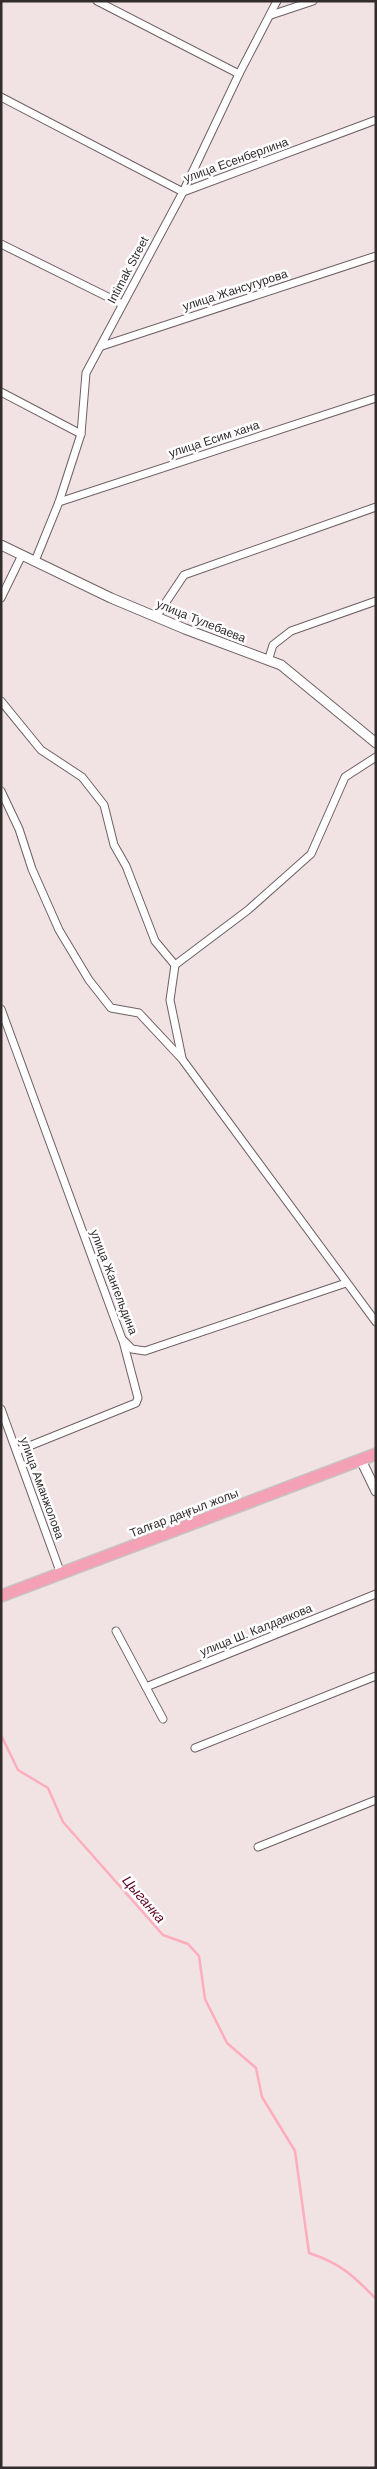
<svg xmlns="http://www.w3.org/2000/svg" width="377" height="2469" font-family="Arial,sans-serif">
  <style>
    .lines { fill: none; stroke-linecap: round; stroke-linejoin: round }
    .stream { stroke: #feadbd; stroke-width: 2.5 }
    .minor-casing { stroke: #6e6163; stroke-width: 9 }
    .tertiary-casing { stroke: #6e6163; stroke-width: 11 }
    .primary-casing { stroke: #c6c4c4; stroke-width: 14 }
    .minor { stroke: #fff; stroke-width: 7 }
    .tertiary { stroke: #fff; stroke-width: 9 }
    .primary { stroke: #f4a0b5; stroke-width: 11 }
    .labels { text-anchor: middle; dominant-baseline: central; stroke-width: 5; stroke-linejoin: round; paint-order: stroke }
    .street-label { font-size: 12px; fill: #322c2d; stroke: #fff }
    .water-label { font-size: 14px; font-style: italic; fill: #620929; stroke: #fff }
  </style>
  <rect width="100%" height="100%" fill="#f1e2e4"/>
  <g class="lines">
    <!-- stream -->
    <path class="stream" d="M1,1735L18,1770L48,1788L63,1822L163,1935L188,1944L199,1956L205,1999L227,2043L256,2068L262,2097L295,2151L309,2253C340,2263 354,2276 376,2299"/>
    <defs>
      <g id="minor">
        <polyline points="97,1 239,74"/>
        <polyline points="271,15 313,1"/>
        <polyline points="1,97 183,192 376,120"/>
        <polyline points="1,244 122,304"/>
        <polyline points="102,346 376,256"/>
        <polyline points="1,392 81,434"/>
        <polyline points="59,502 376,398"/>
        <polyline points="35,561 59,502 81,434 86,373 183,192 239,74 277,1"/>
        <polyline points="1,598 22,555"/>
        <polyline points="156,617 184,575 376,507"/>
        <polyline points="268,661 273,645 291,631 376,601"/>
        <polyline points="1,701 41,750 82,777 104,805 114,845 126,866 155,941 175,965 248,910 311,854 345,777 376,757"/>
        <polyline points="1,791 19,829 32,869 59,930 89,980 111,1008 139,1013 182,1059 376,1322"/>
        <polyline points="175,965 170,1000 182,1058"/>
        <polyline points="1,1009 122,1339 132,1349 145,1351 346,1283"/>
        <polyline points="1,1409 61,1574"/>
        <polyline points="17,1451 136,1403 138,1398 123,1341"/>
        <polyline points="116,1631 163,1719"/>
        <polyline points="146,1687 376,1594"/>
        <polyline points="195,1748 376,1676"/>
        <polyline points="258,1847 376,1800"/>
      </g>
      <g id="tertiary">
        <polyline points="1,545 111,598 185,629 281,665 376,743"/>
        <polyline points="361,1460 376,1491"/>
      </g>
      <polyline id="primary" points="1,1596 376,1454"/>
    </defs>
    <!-- minor casing -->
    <use href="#minor" class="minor-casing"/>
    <!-- tertiary casing -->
    <use href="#tertiary" class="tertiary-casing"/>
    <!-- primary casing -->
    <use href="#primary" class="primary-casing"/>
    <!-- minor -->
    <use href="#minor" class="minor"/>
    <!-- tertiary -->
    <use href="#tertiary" class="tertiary"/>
    <!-- primary -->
    <use href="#primary" class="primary"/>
  </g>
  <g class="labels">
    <!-- street labels -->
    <g class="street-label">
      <text transform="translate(236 160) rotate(-20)">улица Есенберлина</text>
      <text transform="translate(128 270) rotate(-62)">Intimak Street</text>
      <text transform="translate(235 290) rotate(-18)">улица Жансугурова</text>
      <text transform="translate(214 439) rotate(-18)">улица Есим хана</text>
      <text transform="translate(201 621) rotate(22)">улица Тулебаева</text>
      <text transform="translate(114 1282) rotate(69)">улица Жангельдина</text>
      <text transform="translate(42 1488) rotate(70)">улица Аманжолова</text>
      <text transform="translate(184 1513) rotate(-21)">Талғар даңғыл жолы</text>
      <text transform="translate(256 1630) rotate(-22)">улица Ш. Калдаякова</text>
    </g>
    <!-- water labels -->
    <g class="water-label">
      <text transform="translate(144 1899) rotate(49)">Цыганка</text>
    </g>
  </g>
  <!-- border -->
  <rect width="377" height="2469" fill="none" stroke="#322c2d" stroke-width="5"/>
</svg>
